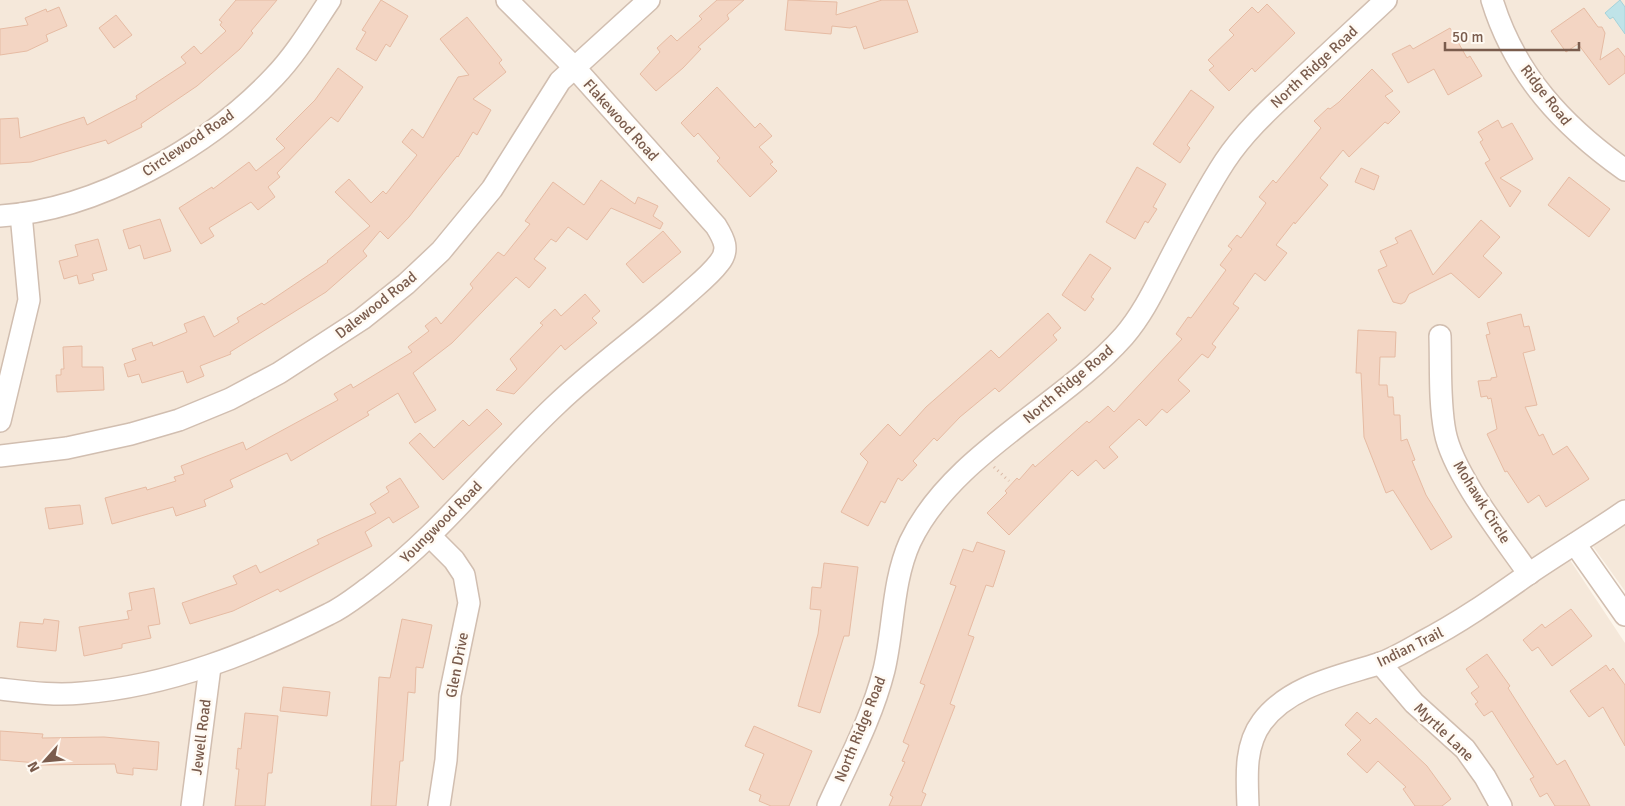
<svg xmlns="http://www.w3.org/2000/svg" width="1625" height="806" font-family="Signika,sans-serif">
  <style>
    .residential { fill: #f5e8da }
    .water { fill: #bfe3e8; stroke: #a5d3da }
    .building { fill: #f3d5c3; stroke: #e6bba3 }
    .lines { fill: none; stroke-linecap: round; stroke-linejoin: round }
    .street-casing { stroke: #d1beb0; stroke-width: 24 }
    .path { stroke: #d9b8a5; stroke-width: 3; stroke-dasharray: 1 4; stroke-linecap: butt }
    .street { stroke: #fff; stroke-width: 21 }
    .labels { text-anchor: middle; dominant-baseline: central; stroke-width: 5; stroke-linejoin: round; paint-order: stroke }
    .street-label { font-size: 15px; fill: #7a5c4d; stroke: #fffaf3 }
  </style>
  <rect width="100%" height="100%" fill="#fdf6ec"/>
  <!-- residential -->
  <g class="residential">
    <polygon points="0,0 1625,0 1625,501 1560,545 1625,643 1625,806 0,806"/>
    <polygon points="1625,525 1625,591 1592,545"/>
  </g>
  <!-- water -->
  <polygon class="water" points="1620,0 1625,7 1625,34 1613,17 1610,19 1605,13"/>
  <!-- building -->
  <g class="building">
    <polygon points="236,0 277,0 251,31 253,33 240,49 197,86 141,124 142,127 108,144 106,140 31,162 0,164 0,119 18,118 20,138 84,117 87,125 137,99 136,96 186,63 181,57 194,46 201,54 226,31 220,25 222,22 219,20"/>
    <polygon points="381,0 408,16 390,47 386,44 376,61 356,49 366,32 362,30"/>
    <polygon points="717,0 744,0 727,15 729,19 698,47 701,49 683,68 656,91 640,74 660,52 657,48 671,35 677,41 702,19 699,16"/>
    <polygon points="788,0 837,2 836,15 882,0 907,0 918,32 864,49 856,26 850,28 832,26 831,34 785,30"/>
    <polygon points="1267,4 1295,33 1255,72 1252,68 1229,91 1209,70 1214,66 1208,60 1234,35 1229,30 1252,7 1258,13"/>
    <polygon points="59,7 67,26 46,35 48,41 27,51 0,55 0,29 28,25 25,18 46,9 47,12"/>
    <polygon points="1584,8 1598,27 1602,27 1605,33 1600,60 1618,48 1625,57 1625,73 1609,85 1578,44 1566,52 1551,31"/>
    <polygon points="116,15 132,35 114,48 99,28"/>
    <polygon points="467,17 502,60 499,63 506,72 473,99 491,110 477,135 473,132 458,157 457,156 409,217 388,239 380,231 363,251 367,256 326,292 230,352 231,354 200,366 204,376 187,383 183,371 142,383 139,374 128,377 124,364 136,360 132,349 152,342 153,346 187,332 184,324 204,316 214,337 239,322 237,318 262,303 264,305 328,262 327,261 370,226 335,192 349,179 371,203 383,191 386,194 417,155 402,142 412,129 423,138 458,77 469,75 440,39"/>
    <polygon points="1450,28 1467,58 1470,56 1482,76 1448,95 1434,69 1408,83 1392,54 1410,45 1413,49"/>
    <polygon points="338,68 363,87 338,122 331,117 277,173 280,177 268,187 275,197 258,210 251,202 209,228 214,236 201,244 179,208 212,187 213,189 249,162 256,171 285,148 276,139 315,100"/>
    <polygon points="1372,69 1393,91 1385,96 1400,112 1388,124 1385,122 1349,157 1343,150 1320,178 1328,185 1295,224 1294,222 1276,245 1287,253 1265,281 1255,273 1233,304 1239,308 1212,344 1216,347 1208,358 1202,354 1178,380 1190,391 1167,413 1162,409 1146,426 1139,419 1109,447 1118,457 1104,469 1096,460 1078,476 1072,470 1009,535 987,513 1007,493 1005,491 1017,478 1019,480 1033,464 1035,467 1087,421 1089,423 1108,406 1114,412 1182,339 1176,334 1188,317 1191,318 1226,270 1220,265 1232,249 1228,246 1237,235 1241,238 1266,203 1259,197 1273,180 1276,183 1321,128 1314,121 1328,108 1330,109 1339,102"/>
    <polygon points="717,87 755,128 760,123 772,136 759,147 773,162 770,164 777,171 750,197 717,161 720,158 698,133 694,137 681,123"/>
    <polygon points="1191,90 1214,107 1187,145 1190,148 1180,163 1153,144"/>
    <polygon points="1498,120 1502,128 1512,123 1533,159 1500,178 1521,191 1510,207 1485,163 1490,160 1480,142 1483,140 1478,132"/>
    <polygon points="1137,167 1166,184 1153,207 1157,209 1148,223 1145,221 1135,239 1106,222"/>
    <polygon points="1361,168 1379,176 1374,190 1355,182"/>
    <polygon points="1569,177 1610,209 1589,237 1548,205"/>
    <polygon points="601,180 635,204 638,197 658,206 653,216 663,223 660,229 611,208 587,240 568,227 556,242 551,239 534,259 546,268 529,288 516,277 452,343 413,373 436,410 415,423 398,393 367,412 369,415 291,461 287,453 230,480 233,487 204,500 206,506 176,516 173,507 112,524 105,498 146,487 147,490 176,481 174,477 184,474 181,466 243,442 246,450 338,400 334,394 351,384 353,388 412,352 408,347 429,331 425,326 436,317 441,324 473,288 470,284 498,252 504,256 530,224 525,221 553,182 584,205"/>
    <polygon points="160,219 171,251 144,259 140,245 129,249 123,230"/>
    <polygon points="1481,220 1500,237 1483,256 1502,273 1479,298 1451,273 1409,294 1405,302 1401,304 1393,302 1378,270 1387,266 1380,251 1398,243 1395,238 1411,230 1433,275"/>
    <polygon points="663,231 681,252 643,283 626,264"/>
    <polygon points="98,239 107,270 92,274 94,280 79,284 77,275 64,279 59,261 78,256 75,245"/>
    <polygon points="1090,254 1111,268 1091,297 1094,299 1085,311 1062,295"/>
    <polygon points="585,294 600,311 592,318 597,323 565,350 561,345 514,394 496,390 517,369 510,359 543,325 540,323 555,309 561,316"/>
    <polygon points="1048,313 1061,328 1053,335 1057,340 999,392 995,388 960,417 937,441 934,438 913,461 917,465 902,481 898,478 885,503 881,501 868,526 841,512 868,462 860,454 888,424 900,436 926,407 991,350 999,358"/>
    <polygon points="1521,314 1524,327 1529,326 1535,350 1523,353 1537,405 1525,407 1539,436 1543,434 1553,455 1567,446 1589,479 1546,507 1539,495 1528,503 1507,471 1505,472 1487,434 1497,429 1491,398 1488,399 1487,396 1481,397 1478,381 1491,380 1491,378 1497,377 1486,335 1490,334 1487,323"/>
    <polygon points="1358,330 1396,332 1395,357 1380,357 1379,385 1387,385 1388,397 1393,397 1394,415 1400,415 1401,441 1407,439 1415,460 1412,461 1426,495 1452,537 1431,550 1393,490 1386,493 1364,437 1361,373 1356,373"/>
    <polygon points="82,346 82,367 103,367 104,390 57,392 56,375 61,375 61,369 64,369 63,347"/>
    <polygon points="487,409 502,424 443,480 409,443 420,433 434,448 463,420 469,426"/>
    <polygon points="400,478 419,507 393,523 389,517 365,532 372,546 280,592 278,589 233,611 190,624 182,603 237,584 233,576 256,565 260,573 319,544 317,540 376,513 370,504 389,492 386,487"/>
    <polygon points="80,505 83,524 49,529 45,508"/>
    <polygon points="977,542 1005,551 993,587 986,585 968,635 974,637 950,704 955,706 922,792 926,794 921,806 889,806 893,797 890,795 905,762 902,761 909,745 903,742 925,685 920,683 956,586 950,584 963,549 973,552"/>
    <polygon points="824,563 858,567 849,636 844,636 820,713 798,706 818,634 821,610 810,609 812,587 821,588"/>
    <polygon points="154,588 160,624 148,626 151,638 122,644 122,648 84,656 79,627 129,619 127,611 132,610 129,593"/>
    <polygon points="1571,609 1592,636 1552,666 1538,647 1532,651 1523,640 1542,624 1545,628"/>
    <polygon points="44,619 59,621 56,651 17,647 20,622 43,624"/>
    <polygon points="402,619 432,625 423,668 416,667 415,693 408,692 403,761 400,761 396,806 371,806 379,677 390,678"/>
    <polygon points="1487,654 1510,686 1508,688 1557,765 1565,760 1590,806 1555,806 1547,793 1540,797 1530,779 1534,777 1492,711 1484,716 1475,704 1478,702 1471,693 1479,687 1466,669"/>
    <polygon points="1606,665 1610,671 1613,668 1625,685 1625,746 1603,707 1589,717 1570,691"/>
    <polygon points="283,687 330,692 327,716 280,711"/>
    <polygon points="1357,712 1370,724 1376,718 1427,766 1451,799 1442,806 1415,806 1403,789 1406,787 1378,761 1367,773 1347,754 1361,740 1345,725"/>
    <polygon points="245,713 278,716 272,773 268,773 265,806 235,806 239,769 236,769 238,748 241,749"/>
    <polygon points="754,726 812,751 789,806 771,806 759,801 761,795 749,790 764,754 745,746"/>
    <polygon points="0,731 43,734 42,738 104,737 159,742 157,770 133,768 133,775 117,773 115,764 38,765 38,763 0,760"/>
  </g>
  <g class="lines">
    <defs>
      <g id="street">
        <path d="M1492,0C1515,75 1563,126 1625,170"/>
        <path d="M0,216C97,210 208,147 274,77C296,54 312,27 330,0"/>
        <path d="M1440,336C1441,367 1439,401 1445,432C1453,474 1504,538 1529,574"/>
        <polyline points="0,421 29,300 21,214"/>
        <polyline points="0,456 67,448 131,434 179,420 230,399 279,373 362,319 406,284 441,251 492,189 560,81 649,0"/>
        <polyline points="431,537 454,560 464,575 469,603 450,695 446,760 439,806"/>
        <polyline points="1575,544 1625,615"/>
        <polyline points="1380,663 1414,703 1465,749 1485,777 1501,806"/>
        <path d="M0,689C27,692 55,696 82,693C169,686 252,653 329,614C344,607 357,596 371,586C441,534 493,464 557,404C598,365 644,333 686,295C697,285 710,275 719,263C730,250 724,239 716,226L574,67L507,0"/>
        <polyline points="192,806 210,667"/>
        <path d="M828,806C848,762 872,718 884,670C894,628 892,582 910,542C951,455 1062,406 1124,336C1143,314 1155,288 1168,263C1186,228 1204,193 1225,161C1243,134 1266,112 1290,90C1321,60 1354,30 1386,0"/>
        <path d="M1248,806C1247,778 1244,746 1262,722C1289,686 1337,677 1378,664C1393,659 1408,650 1422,642C1459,623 1493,599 1527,575C1559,553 1593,533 1625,511"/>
      </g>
    </defs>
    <!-- street casing -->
    <use href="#street" class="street-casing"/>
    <!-- path -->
    <polyline class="path" points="994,467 1009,481"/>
    <!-- street -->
    <use href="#street" class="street"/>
  </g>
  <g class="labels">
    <!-- street labels -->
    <g class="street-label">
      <text transform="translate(1314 67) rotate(-43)">North Ridge Road</text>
      <text transform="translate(1546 95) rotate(52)">Ridge Road</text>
      <text transform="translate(621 120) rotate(48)">Flakewood Road</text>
      <text transform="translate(188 143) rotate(-34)">Circlewood Road</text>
      <text transform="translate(376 305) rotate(-38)">Dalewood Road</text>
      <text transform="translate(1068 384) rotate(-40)">North Ridge Road</text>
      <text transform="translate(1482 502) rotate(58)">Mohawk Circle</text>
      <text transform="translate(441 522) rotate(-45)">Youngwood Road</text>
      <text transform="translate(1410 647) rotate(-26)">Indian Trail</text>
      <text transform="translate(457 665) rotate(-79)">Glen Drive</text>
      <text transform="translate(860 729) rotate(-68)">North Ridge Road</text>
      <text transform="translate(1444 732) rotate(44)">Myrtle Lane</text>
      <text transform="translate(201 737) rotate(-83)">Jewell Road</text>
    </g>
  </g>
  <!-- north arrow -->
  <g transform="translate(45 761) rotate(243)" stroke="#fffaf3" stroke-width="4" paint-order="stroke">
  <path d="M0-4L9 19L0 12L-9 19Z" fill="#7a5c4d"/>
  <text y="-8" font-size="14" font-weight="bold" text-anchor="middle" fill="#7a5c4d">N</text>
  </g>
  <!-- scale -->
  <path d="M1445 42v8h134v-8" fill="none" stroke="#7a5c4d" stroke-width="2.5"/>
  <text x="1452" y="42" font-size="15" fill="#7a5c4d" stroke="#fffaf3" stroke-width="4" paint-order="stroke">50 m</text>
</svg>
